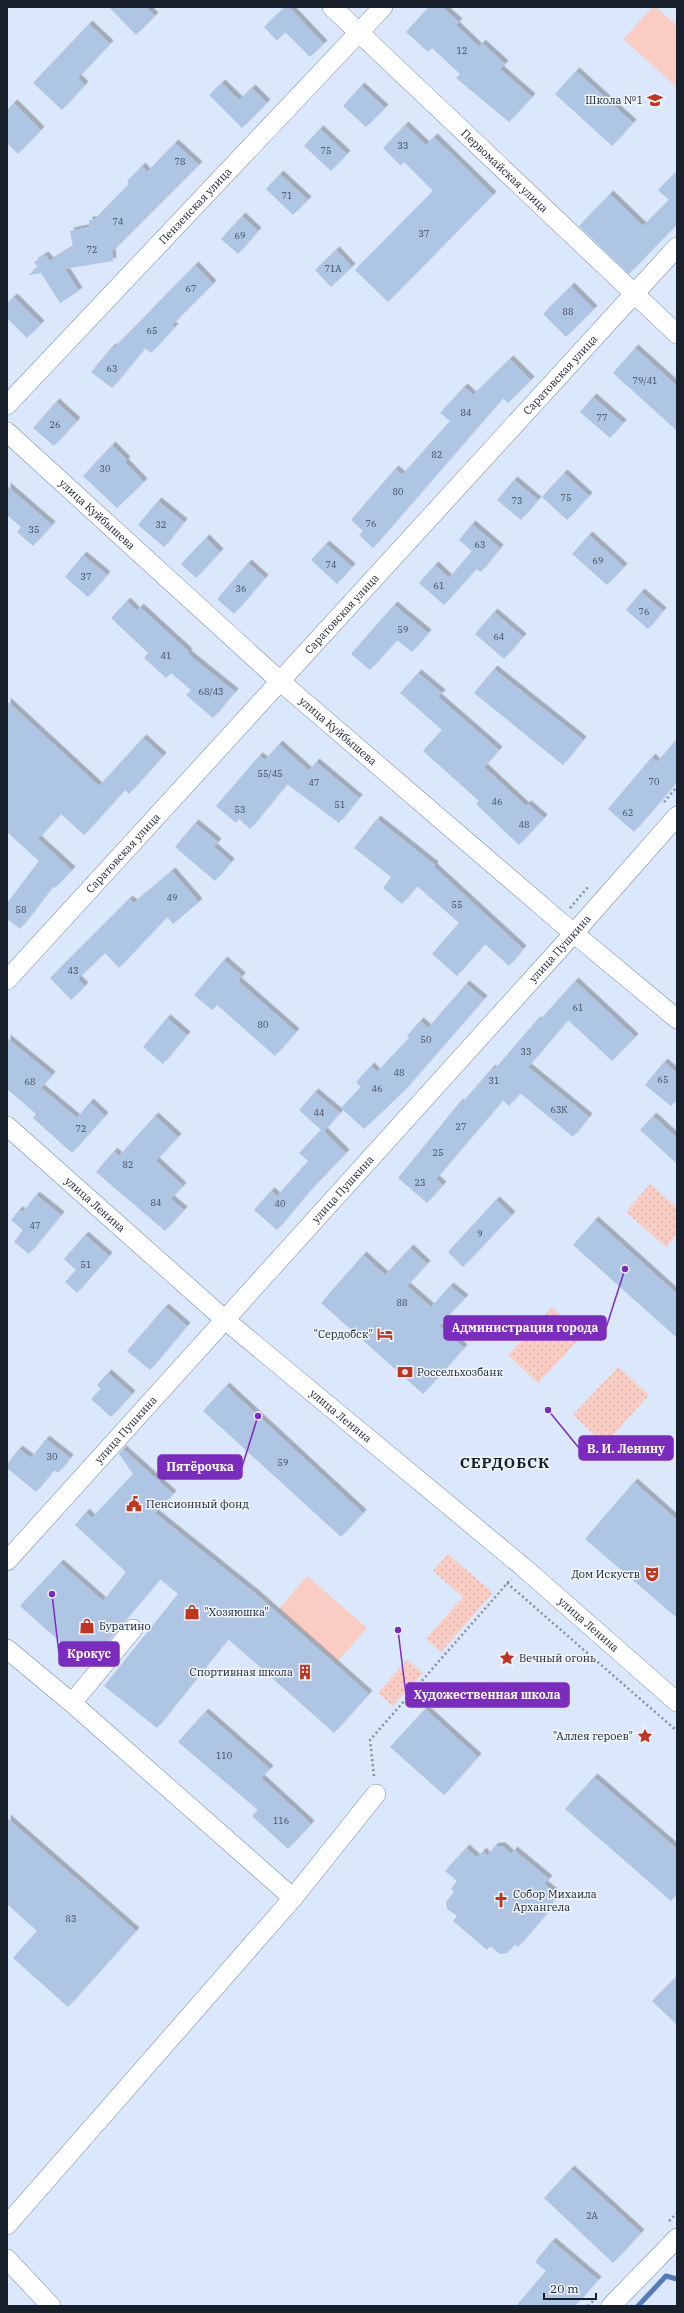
<svg xmlns="http://www.w3.org/2000/svg" width="684" height="2313" font-family="'IBM Plex Serif',serif">
  <style>
    .grass { fill: url(#grass-dots) }
    .pitch { fill: #f9cdc3 }
    .lines { fill: none; stroke-linecap: round; stroke-linejoin: round }
    .stream { stroke: #547cb6; stroke-width: 5 }
    .building { fill: #afc5e4; filter: url(#shadow) }
    .minor-casing { stroke: #7388a5; stroke-width: 20 }
    .path { stroke: #838e9e; stroke-width: 2.5; stroke-dasharray: 2 3; stroke-linecap: butt }
    .minor { stroke: #fff; stroke-width: 19 }
    .labels { text-anchor: middle; dominant-baseline: central; stroke-width: 3; stroke-linejoin: round; paint-order: stroke }
    .number-label { font-size: 9px; fill: #3d4859 }
    .poi-label { font-size: 11px; fill: #171f2b; stroke: #f0f5fb; text-anchor: start }
    .street-label { font-size: 11px; fill: #171f2b; stroke: #f0f5fb }
    .district-label { font-size: 15px; font-weight: bold; letter-spacing: 1px; fill: #171f2b; stroke: #f0f5fb }
    .leader { fill: none; stroke: #7b2cbf; stroke-width: 1.5 }
    .callout-dot { fill: #7b2cbf; stroke: #f0f5fb; stroke-width: 1.5 }
    .callout { fill: #7b2cbf; stroke: #7b2cbf; stroke-width: 1.5 }
    .callout-label { font-size: 12px; text-anchor: middle; font-weight: bold; fill: #fff }
  </style>
  <defs>
    <pattern id="grass-dots" width="8" height="8" patternUnits="userSpaceOnUse"><rect width="8" height="8" fill="#f9cdc3"/><path d="M2 2h.1M6 6h.1" fill="none" stroke="#d5b0a8" stroke-width="1.8" stroke-linecap="round"/></pattern>
    <filter id="shadow"><feDropShadow dx="3.5" dy="-3.5" stdDeviation="0" flood-color="#0004"/></filter>
  </defs>
  <rect width="100%" height="100%" fill="#dbe8fb"/>
  <!-- grass -->
  <g class="grass">
    <polygon points="650,1184 677,1208 677,1234 666,1247 626,1212"/>
    <polygon points="552,1307 583,1335 538,1383 508,1355"/>
    <polygon points="618,1367 649,1395 605,1444 573,1415"/>
    <polygon points="448,1554 493,1593 441,1652 426,1639 463,1597 433,1571"/>
    <polygon points="407,1660 423,1673 393,1706 378,1693"/>
  </g>
  <!-- pitch -->
  <g class="pitch">
    <polygon points="653,7 656,7 677,26 677,87 623,39"/>
    <polygon points="307,1576 367,1628 338,1661 279,1609"/>
  </g>
  <g class="lines">
    <!-- stream -->
    <polyline class="stream" points="638,2306 666,2276 677,2279"/>
  </g>
  <!-- building -->
  <g class="building">
    <polygon points="109,7 146,7 155,16 136,35"/>
    <polygon points="285,7 289,7 324,44 310,57 285,32 277,41 264,27"/>
    <polygon points="429,7 442,7 459,22 456,25 479,47 482,43 505,64 500,69 532,97 509,122 456,78 460,74 432,48 428,52 406,32"/>
    <polygon points="89,24 110,44 78,78 85,85 62,110 33,83"/>
    <polygon points="576,71 633,123 612,146 555,94"/>
    <polygon points="222,83 239,100 252,88 267,103 242,128 209,95"/>
    <polygon points="361,86 385,108 366,127 343,106"/>
    <polygon points="14,103 41,130 18,154 7,143 7,110"/>
    <polygon points="405,125 426,145 434,137 493,195 388,302 355,270 433,191 404,162 401,166 383,148"/>
    <polygon points="320,129 347,154 331,171 304,146"/>
    <polygon points="175,143 199,165 112,252 113,261 65,269 79,291 60,303 41,273 28,275 38,268 34,262 45,255 50,261 73,247 70,231 90,227 89,220 94,220 129,184 127,181 142,166 147,172"/>
    <polygon points="677,171 677,224 629,274 579,226 610,194 643,226 669,200 658,190"/>
    <polygon points="280,174 308,200 293,215 266,189"/>
    <polygon points="242,216 258,231 238,254 221,239"/>
    <polygon points="336,250 352,267 331,287 315,270"/>
    <polygon points="195,265 213,284 172,325 175,327 151,353 145,348 112,388 91,372 112,347 114,348"/>
    <polygon points="571,286 594,309 566,337 543,314"/>
    <polygon points="14,297 41,324 27,338 7,318 7,303"/>
    <polygon points="635,348 677,386 677,431 613,373"/>
    <polygon points="510,359 531,380 508,403 503,398 373,548 359,535 363,531 351,520 395,469 402,475 450,421 440,413 464,387 473,395"/>
    <polygon points="593,397 623,423 610,438 580,412"/>
    <polygon points="56,402 77,421 54,446 33,428"/>
    <polygon points="112,445 127,460 125,462 144,482 117,508 83,476"/>
    <polygon points="564,473 589,496 567,520 542,497"/>
    <polygon points="514,480 538,500 521,520 497,500"/>
    <polygon points="7,486 52,525 33,546 17,532 21,527 8,516 7,517"/>
    <polygon points="158,501 184,522 164,547 138,525"/>
    <polygon points="472,524 500,548 481,572 476,569 444,605 419,583 435,565 449,578 472,551 459,540"/>
    <polygon points="589,535 624,567 607,585 572,554"/>
    <polygon points="206,538 220,552 196,578 181,564"/>
    <polygon points="326,544 352,567 337,584 311,560"/>
    <polygon points="83,555 107,575 88,597 65,577"/>
    <polygon points="248,563 265,578 234,614 217,599"/>
    <polygon points="641,592 663,611 648,629 626,610"/>
    <polygon points="127,601 137,611 140,607 189,652 188,654 235,692 213,718 186,695 191,690 171,673 166,678 144,658 148,653 111,618"/>
    <polygon points="394,605 428,633 412,652 397,640 370,670 351,654"/>
    <polygon points="494,612 523,637 504,659 475,634"/>
    <polygon points="494,669 583,740 563,765 474,693"/>
    <polygon points="418,673 442,693 438,697 499,750 484,767 526,806 528,804 544,818 519,845 476,804 479,801 423,751 442,730 400,693"/>
    <polygon points="7,701 99,786 143,738 163,756 129,794 125,790 84,835 61,814 38,839 72,870 55,888 53,886 20,929 7,919 7,903 39,861 7,832"/>
    <polygon points="677,739 677,782 634,832 608,809 652,757 657,762"/>
    <polygon points="279,744 309,771 316,762 359,798 339,823 287,784 250,829 239,819 236,823 216,806 259,756 265,760"/>
    <polygon points="377,819 435,865 434,867 523,949 509,966 485,944 457,976 432,954 459,923 417,886 402,904 383,888 391,877 354,848"/>
    <polygon points="195,823 218,842 214,847 231,862 215,881 175,847"/>
    <polygon points="172,871 199,902 173,924 167,917 119,968 105,953 78,979 85,986 71,1000 50,978 129,899 134,903"/>
    <polygon points="224,960 242,976 238,981 296,1032 275,1056 217,1005 212,1010 194,995"/>
    <polygon points="575,981 635,1037 612,1061 568,1020 528,1067 589,1117 573,1137 520,1093 509,1106 503,1100 436,1179 443,1185 427,1203 398,1178 460,1102 461,1104 492,1068 494,1070 537,1020 539,1021"/>
    <polygon points="466,984 484,999 404,1091 364,1129 341,1108 361,1087 356,1082 371,1066 377,1072 409,1038 407,1036 420,1021 428,1028"/>
    <polygon points="167,1018 187,1035 163,1064 143,1047"/>
    <polygon points="7,1038 52,1075 41,1088 77,1118 90,1102 105,1116 72,1153 33,1118 36,1114 7,1089"/>
    <polygon points="664,1062 677,1073 677,1099 671,1106 645,1085"/>
    <polygon points="315,1092 340,1113 324,1131 346,1153 307,1194 277,1230 254,1210 271,1191 277,1196 308,1161 299,1153 321,1130 299,1110"/>
    <polygon points="155,1116 178,1137 156,1161 183,1186 171,1199 184,1210 165,1231 96,1172 114,1151 119,1156"/>
    <polygon points="653,1116 677,1138 677,1164 640,1130"/>
    <polygon points="36,1195 61,1215 29,1254 14,1242 23,1230 11,1220 19,1210 23,1212"/>
    <polygon points="496,1200 512,1215 463,1267 448,1252"/>
    <polygon points="595,1220 677,1294 677,1338 573,1245"/>
    <polygon points="85,1235 109,1256 77,1293 65,1282 76,1270 64,1259"/>
    <polygon points="410,1248 427,1264 407,1286 431,1307 450,1286 465,1298 439,1326 464,1348 423,1394 321,1303 363,1255 385,1275"/>
    <polygon points="165,1307 187,1326 150,1370 127,1351"/>
    <polygon points="108,1373 132,1394 111,1417 91,1399 101,1389 97,1385"/>
    <polygon points="226,1386 363,1513 341,1537 203,1411"/>
    <polygon points="46,1439 70,1458 58,1473 54,1470 36,1492 7,1468 7,1464 19,1449 31,1458"/>
    <polygon points="123,1449 173,1494 155,1513 256,1594 369,1694 334,1733 228,1639 157,1728 104,1686 178,1594 160,1579 87,1666 20,1606 60,1563 103,1601 126,1572 75,1525 86,1512 92,1518 133,1474 119,1454"/>
    <polygon points="634,1482 677,1520 677,1618 585,1539"/>
    <polygon points="425,1709 478,1757 444,1795 390,1747"/>
    <polygon points="205,1712 270,1769 261,1778 311,1824 288,1849 252,1816 258,1810 178,1742"/>
    <polygon points="594,1777 677,1849 677,1894 671,1901 565,1809"/>
    <polygon points="7,1818 136,1931 68,2007 13,1958 37,1931 7,1904"/>
    <polygon points="495,1846 502,1846 511,1854 514,1850 549,1879 544,1884 554,1892 555,1899 547,1909 549,1911 518,1947 515,1944 507,1953 500,1954 490,1946 487,1950 453,1921 457,1916 447,1909 446,1902 454,1892 451,1889 457,1881 445,1871 466,1848 477,1858 483,1851 487,1856"/>
    <polygon points="677,1976 677,2025 652,2001"/>
    <polygon points="571,2169 641,2233 613,2263 544,2198"/>
    <polygon points="552,2241 598,2280 575,2306 516,2306 546,2271 535,2262"/>
  </g>
  <g class="lines">
    <defs>
      <g id="minor">
        <path id="s1" d="M332,7L677,334"/>
        <path id="s2" d="M7,405L383,7"/>
        <path id="s3" d="M7,432L281,682L558,920L677,1019"/>
        <path id="s4" d="M7,980L677,247"/>
        <path id="s5" d="M7,1126L224,1319L522,1566L677,1702"/>
        <path id="s6" d="M7,1561L574,933L677,816"/>
        <polyline points="7,1649 72,1703 133,1629"/>
        <polyline points="72,1703 293,1898 376,1794"/>
        <polyline points="7,2225 293,1898"/>
        <polyline points="7,2259 51,2306"/>
        <polyline points="611,2306 677,2238"/>
      </g>
    </defs>
    <!-- minor casing -->
    <use href="#minor" class="minor-casing"/>
    <!-- path -->
    <g class="path">
      <polyline points="664,802 677,787"/>
      <polyline points="570,908 588,887"/>
      <polyline points="507,1583 677,1731"/>
      <polyline points="374,1776 370,1740 511,1579"/>
      <polyline points="669,2221 677,2213"/>
      <polyline points="588,2306 594,2300"/>
    </g>
    <!-- minor -->
    <use href="#minor" class="minor"/>
  </g>
  <!-- icons -->
  <defs>
    <symbol id="school-bare" viewBox="-9 -9 18 18"><path d="M0-5L7-2L0 1L-7-2ZM-4 1L0 2.5L4 1V4Q0 6-4 4Z" fill="#c1351e" stroke="#f0f5fb" stroke-width="2.5" paint-order="stroke"/></symbol>
    <symbol id="hotel-bare" viewBox="-9 -9 18 18"><path d="M-6-4.5h1.5V1H6V5H4.5V3h-9V5H-6ZM-4 0a1.8 1.8 0 1 1 3.6 0ZM.5 0V-2.5h3Q6-2.5 6 0Z" fill="#c1351e" stroke="#f0f5fb" stroke-width="2.5" paint-order="stroke"/></symbol>
    <symbol id="bank-bare" viewBox="-9 -9 18 18"><path d="M-6-4H6V4H-6ZM0-2.3a2.3 2.3 0 1 0 0 4.6a2.3 2.3 0 1 0 0-4.6Z" fill="#c1351e" stroke="#f0f5fb" stroke-width="2.5" paint-order="stroke"/></symbol>
    <symbol id="civic-bare" viewBox="-9 -9 18 18"><path d="M-.6-6.5H3V-4.5H.6V-3L4-1V1h2V6H-6V1h2V-1L-.6-3ZM-1.2 2.5V6h2.4V2.5Z" fill="#c1351e" stroke="#f0f5fb" stroke-width="2.5" paint-order="stroke"/></symbol>
    <symbol id="theatre-bare" viewBox="-9 -9 18 18"><path d="M-5-5.5Q0-4 5-5.5V0Q5 5 0 6Q-5 5-5 0ZM-3.3-2.5H-1v1.5H-3.3ZM1-2.5H3.3v1.5H1ZM-2.8 1Q0 5.5 2.8 1Z" fill="#c1351e" stroke="#f0f5fb" stroke-width="2.5" paint-order="stroke"/></symbol>
    <symbol id="shop-bare" viewBox="-9 -9 18 18"><path d="M-5-2.5h2.3a2.7 3.5 0 0 1 5.4 0H5L5.5 6h-11ZM-1.5-2.5h3a1.5 2.3 0 0 0-3 0Z" fill="#c1351e" stroke="#f0f5fb" stroke-width="2.5" paint-order="stroke"/></symbol>
    <symbol id="sight-bare" viewBox="-9 -9 18 18"><path d="M0-6L1.8-2.2L6-1.7L2.9 1.2L3.7 5.4L0 3.3L-3.7 5.4L-2.9 1.2L-6-1.7L-1.8-2.2Z" fill="#c1351e" stroke="#f0f5fb" stroke-width="2.5" paint-order="stroke"/></symbol>
    <symbol id="building-bare" viewBox="-9 -9 18 18"><path d="M-4-6H4V6H1V3H-1V6H-4ZM-2.5-4.3h1.7v1.8h-1.7ZM.8-4.3h1.7v1.8H.8ZM-2.5-1h1.7V.8h-1.7ZM.8-1h1.7V.8H.8Z" fill="#c1351e" stroke="#f0f5fb" stroke-width="2.5" paint-order="stroke"/></symbol>
    <symbol id="church-bare" viewBox="-9 -9 18 18"><path d="M-1.2-6h2.4v3.5h3.3v2.4h-3.3V6h-2.4V-.1h-3.3v-2.4h3.3Z" fill="#c1351e" stroke="#f0f5fb" stroke-width="2.5" paint-order="stroke"/></symbol>
  </defs>
  <g fill-rule="evenodd">
    <use href="#school-bare" x="644" y="89" width="22" height="22"/>
    <use href="#hotel-bare" x="374" y="1323" width="22" height="22"/>
    <use href="#bank-bare" x="394" y="1361" width="22" height="22"/>
    <use href="#civic-bare" x="123" y="1493" width="22" height="22"/>
    <use href="#theatre-bare" x="641" y="1563" width="22" height="22"/>
    <use href="#shop-bare" x="181" y="1601" width="22" height="22"/>
    <use href="#shop-bare" x="76" y="1615" width="22" height="22"/>
    <use href="#sight-bare" x="496" y="1647" width="22" height="22"/>
    <use href="#building-bare" x="294" y="1661" width="22" height="22"/>
    <use href="#sight-bare" x="634" y="1725" width="22" height="22"/>
    <use href="#church-bare" x="490" y="1889" width="22" height="22"/>
  </g>
  <g class="labels">
    <!-- number labels -->
    <g class="number-label">
      <text x="462" y="50">12</text>
      <text x="403" y="145">33</text>
      <text x="326" y="150">75</text>
      <text x="180" y="161">78</text>
      <text x="287" y="195">71</text>
      <text x="118" y="221">74</text>
      <text x="424" y="233">37</text>
      <text x="240" y="235">69</text>
      <text x="92" y="249">72</text>
      <text x="333" y="268">71А</text>
      <text x="191" y="288">67</text>
      <text x="568" y="311">88</text>
      <text x="152" y="330">65</text>
      <text x="112" y="368">63</text>
      <text x="645" y="380">79/41</text>
      <text x="466" y="412">84</text>
      <text x="602" y="417">77</text>
      <text x="55" y="424">26</text>
      <text x="437" y="454">82</text>
      <text x="105" y="468">30</text>
      <text x="398" y="491">80</text>
      <text x="566" y="497">75</text>
      <text x="517" y="500">73</text>
      <text x="371" y="523">76</text>
      <text x="161" y="524">32</text>
      <text x="34" y="529">35</text>
      <text x="480" y="544">63</text>
      <text x="598" y="560">69</text>
      <text x="331" y="564">74</text>
      <text x="86" y="576">37</text>
      <text x="439" y="585">61</text>
      <text x="241" y="588">36</text>
      <text x="644" y="611">76</text>
      <text x="403" y="629">59</text>
      <text x="499" y="636">64</text>
      <text x="166" y="655">41</text>
      <text x="211" y="691">68/43</text>
      <text x="270" y="773">55/45</text>
      <text x="654" y="781">70</text>
      <text x="314" y="782">47</text>
      <text x="497" y="801">46</text>
      <text x="340" y="804">51</text>
      <text x="240" y="809">53</text>
      <text x="628" y="812">62</text>
      <text x="524" y="824">48</text>
      <text x="172" y="897">49</text>
      <text x="457" y="904">55</text>
      <text x="21" y="909">58</text>
      <text x="73" y="970">43</text>
      <text x="578" y="1007">61</text>
      <text x="263" y="1024">80</text>
      <text x="426" y="1039">50</text>
      <text x="526" y="1051">33</text>
      <text x="399" y="1072">48</text>
      <text x="663" y="1079">65</text>
      <text x="494" y="1080">31</text>
      <text x="30" y="1081">68</text>
      <text x="377" y="1088">46</text>
      <text x="559" y="1109">63К</text>
      <text x="319" y="1112">44</text>
      <text x="461" y="1126">27</text>
      <text x="81" y="1128">72</text>
      <text x="438" y="1152">25</text>
      <text x="128" y="1164">82</text>
      <text x="420" y="1182">23</text>
      <text x="156" y="1202">84</text>
      <text x="280" y="1203">40</text>
      <text x="35" y="1225">47</text>
      <text x="480" y="1233">9</text>
      <text x="86" y="1264">51</text>
      <text x="402" y="1302">88</text>
      <text x="52" y="1456">30</text>
      <text x="283" y="1462">59</text>
      <text x="224" y="1755">110</text>
      <text x="281" y="1820">116</text>
      <text x="71" y="1918">83</text>
      <text x="592" y="2215">2А</text>
    </g>
    <!-- poi labels -->
    <g class="poi-label">
      <text x="643" y="100" text-anchor="end">Школа №1</text>
      <text x="373" y="1334" text-anchor="end">"Сердобск"</text>
      <text x="417" y="1372">Россельхозбанк</text>
      <text x="146" y="1504">Пенсионный фонд</text>
      <text x="640" y="1574" text-anchor="end">Дом Искуств</text>
      <text x="204" y="1612">"Хозяюшка"</text>
      <text x="99" y="1626">Буратино</text>
      <text x="519" y="1658">Вечный огонь</text>
      <text x="293" y="1672" text-anchor="end">Спортивная школа</text>
      <text x="633" y="1736" text-anchor="end">"Аллея героев"</text>
      <text x="513" y="1894">Собор Михаила<tspan x="513" dy="13">Архангела</tspan></text>
    </g>
    <!-- street labels -->
    <g class="street-label">
      <text stroke="none"><textPath href="#s1" startOffset="238">Первомайская улица</textPath></text>
      <text stroke="none"><textPath href="#s2" startOffset="274">Пензенская улица</textPath></text>
      <text stroke="none"><textPath href="#s4" startOffset="820">Саратовская улица</textPath></text>
      <text stroke="none"><textPath href="#s3" startOffset="122">улица Куйбышева</textPath></text>
      <text stroke="none"><textPath href="#s4" startOffset="496">Саратовская улица</textPath></text>
      <text stroke="none"><textPath href="#s3" startOffset="446">улица Куйбышева</textPath></text>
      <text stroke="none"><textPath href="#s4" startOffset="172">Саратовская улица</textPath></text>
      <text stroke="none"><textPath href="#s6" startOffset="825">улица Пушкина</textPath></text>
      <text stroke="none"><textPath href="#s6" startOffset="501">улица Пушкина</textPath></text>
      <text stroke="none"><textPath href="#s5" startOffset="118">улица Ленина</textPath></text>
      <text stroke="none"><textPath href="#s5" startOffset="442">улица Ленина</textPath></text>
      <text stroke="none"><textPath href="#s6" startOffset="177">улица Пушкина</textPath></text>
      <text stroke="none"><textPath href="#s5" startOffset="766">улица Ленина</textPath></text>
    </g>
    <!-- district labels -->
    <g class="district-label">
      <text x="505" y="1462">СЕРДОБСК</text>
    </g>
  </g>
  <!-- callouts -->
  <path class="leader" d="M625 1269L606 1328M548 1410L579 1448M258 1416L242 1467M52 1594L59 1654M398 1630L406 1695"/>
  <g class="callout-dot">
    <circle cx="625" cy="1269" r="4"/>
    <circle cx="548" cy="1410" r="4"/>
    <circle cx="258" cy="1416" r="4"/>
    <circle cx="52" cy="1594" r="4"/>
    <circle cx="398" cy="1630" r="4"/>
  </g>
  <g class="callout">
    <rect x="444" y="1316" width="162" height="24" rx="4"/>
    <rect x="579" y="1436" width="94" height="24" rx="4"/>
    <rect x="158" y="1455" width="84" height="24" rx="4"/>
    <rect x="59" y="1642" width="60" height="24" rx="4"/>
    <rect x="406" y="1683" width="163" height="24" rx="4"/>
  </g>
  <g class="callout-label">
    <text x="525" y="1332">Администрация города</text>
    <text x="626" y="1453">В. И. Ленину</text>
    <text x="200" y="1471">Пятёрочка</text>
    <text x="89" y="1658">Крокус</text>
    <text x="487" y="1699">Художественная школа</text>
  </g>
  <!-- border -->
  <rect width="684" height="2313" fill="none" stroke="#171f2b" stroke-width="16"/>
  <!-- scale -->
  <path d="M544 2293v6h52v-6" fill="none" stroke="#171f2b" stroke-width="2"/>
  <text x="550" y="2293" font-size="12" fill="#171f2b" stroke="#f0f5fb" stroke-width="3" paint-order="stroke">20 m</text>
</svg>
